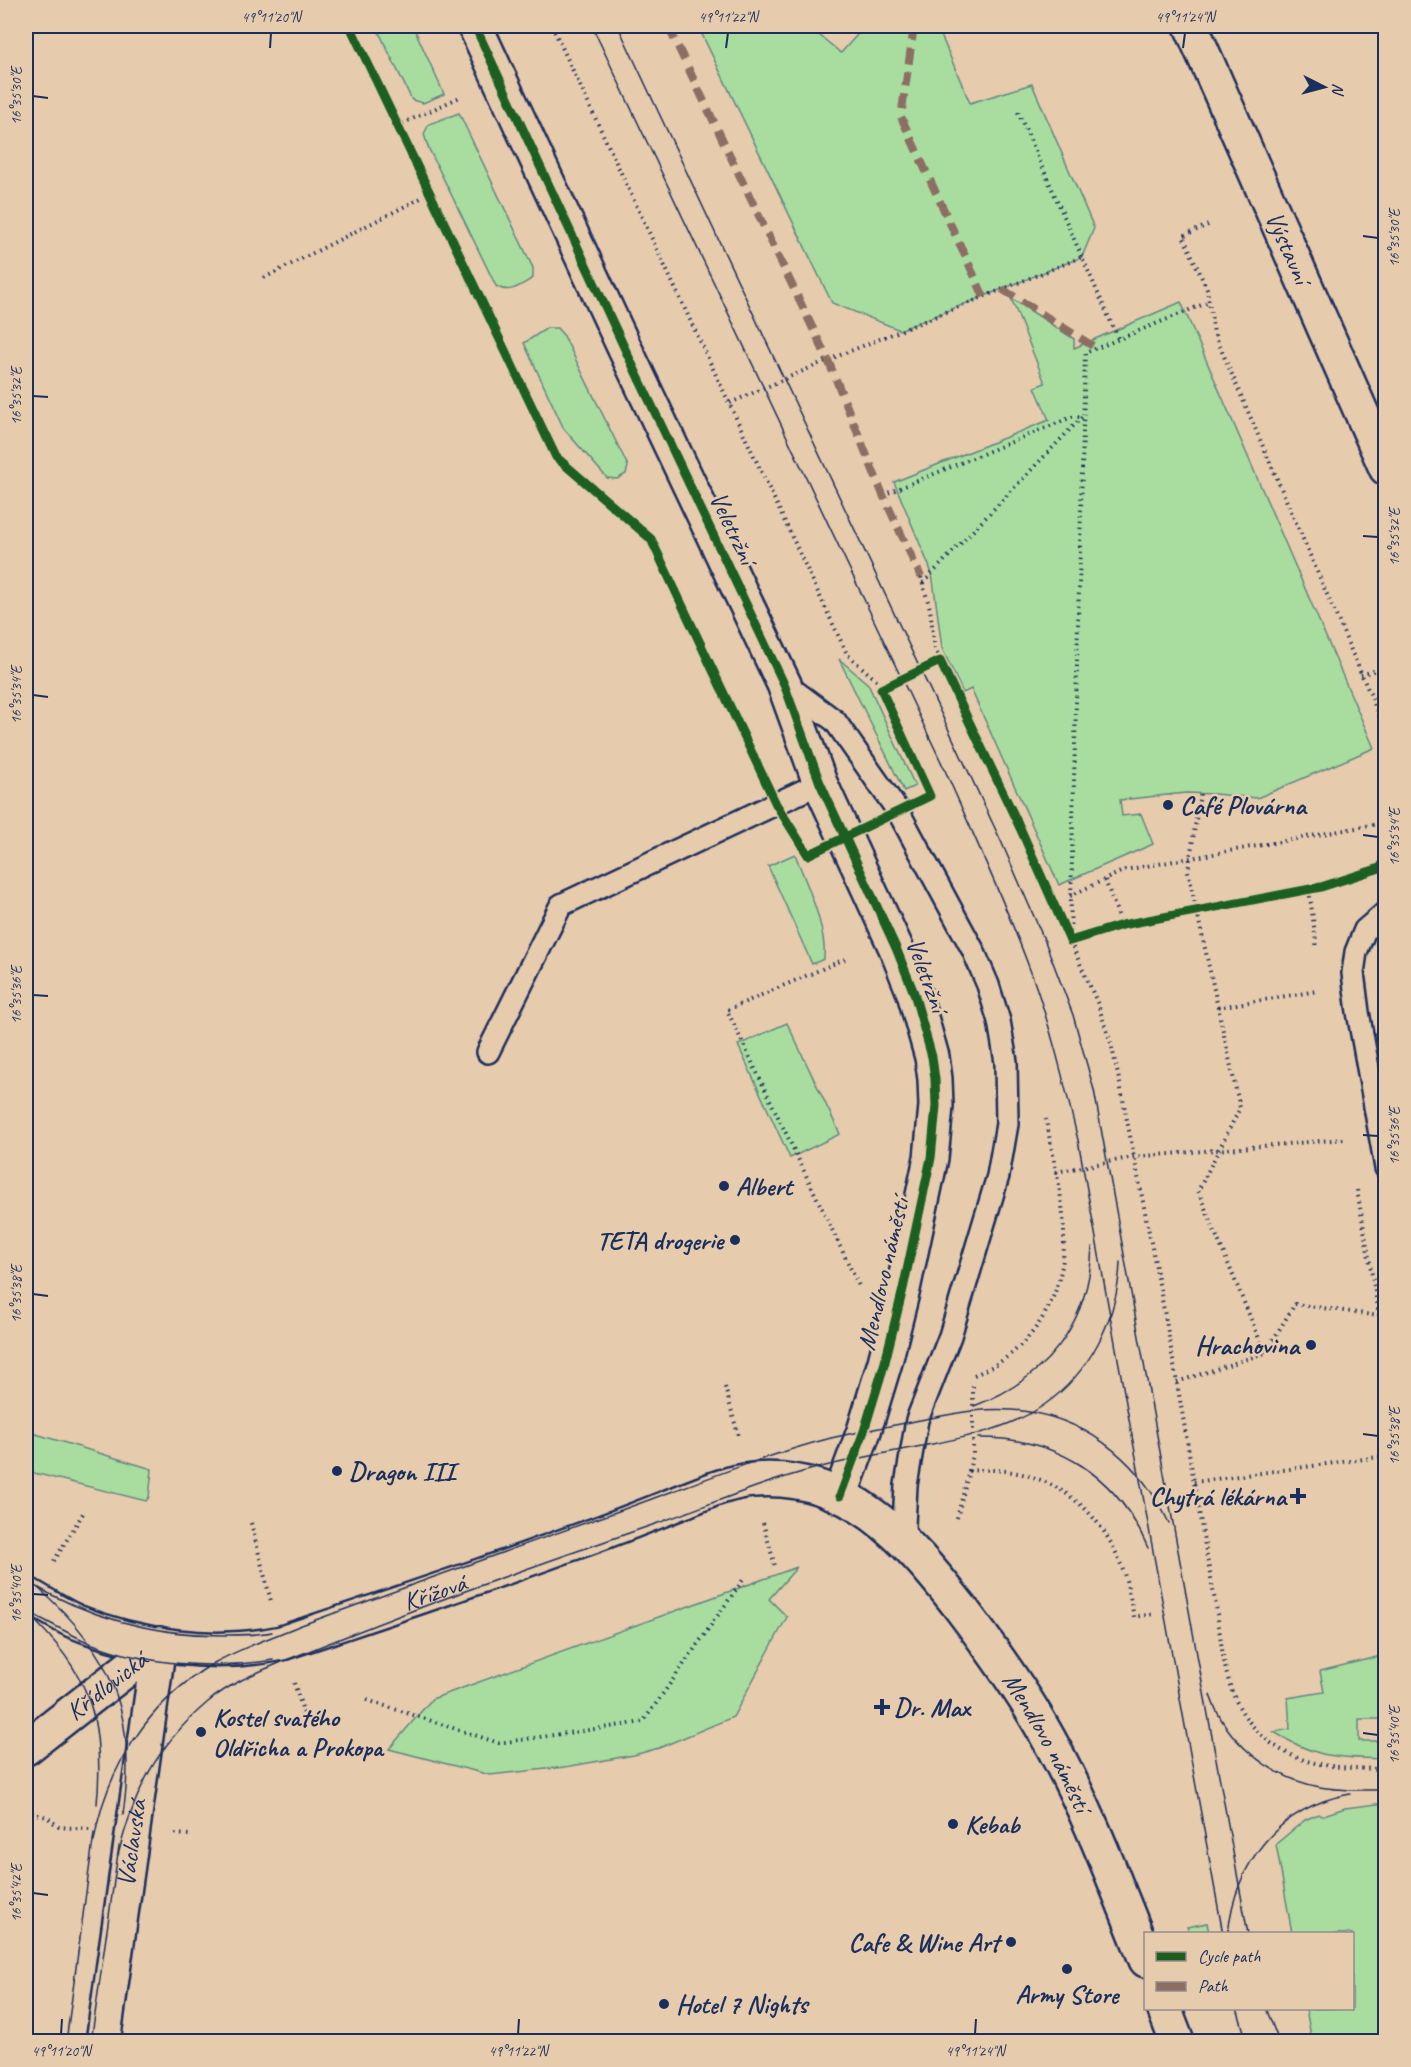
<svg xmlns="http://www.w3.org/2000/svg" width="1411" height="2067" font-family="Caveat,sans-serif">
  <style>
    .green { fill: #a9dd9f; stroke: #62867e; stroke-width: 1.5 }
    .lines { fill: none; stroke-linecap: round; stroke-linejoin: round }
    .lane-casing { stroke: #1b2f5e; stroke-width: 26 }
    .street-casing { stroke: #1b2f5e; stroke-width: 38 }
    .secondary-casing { stroke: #1b2f5e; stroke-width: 38 }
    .path { stroke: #1b2f5e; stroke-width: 4; stroke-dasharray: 1.5 4.5; stroke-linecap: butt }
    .lane { stroke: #e6cbad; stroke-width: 21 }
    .street { stroke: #e6cbad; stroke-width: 33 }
    .secondary { stroke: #e6cbad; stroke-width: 33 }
    .tram { stroke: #1b2f5e; stroke-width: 1.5 }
    .quiet { stroke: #8d6e63; stroke-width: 8; stroke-dasharray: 15 8; stroke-linecap: butt }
    .cycleway-casing { stroke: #e6cbad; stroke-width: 13 }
    .cycleway { stroke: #1b5e20; stroke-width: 9 }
    .ticks { fill: none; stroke: #1b2f5e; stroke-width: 2 }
    .poi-dot { fill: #1b2f5e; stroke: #e6cbad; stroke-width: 2 }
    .labels { text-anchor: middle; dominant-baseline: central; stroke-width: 5; stroke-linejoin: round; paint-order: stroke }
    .street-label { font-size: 26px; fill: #1b2f5e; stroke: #e6cbad }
    .poi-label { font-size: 26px; font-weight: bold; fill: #1b2f5e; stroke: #e6cbad; text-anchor: start }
    .neatline { fill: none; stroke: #1b2f5e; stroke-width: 2 }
    .ticks-label { font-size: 15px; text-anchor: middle; fill: #1b2f5e }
  </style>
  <rect width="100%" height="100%" fill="#e6cbad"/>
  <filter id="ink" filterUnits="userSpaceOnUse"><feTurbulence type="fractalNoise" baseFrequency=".0167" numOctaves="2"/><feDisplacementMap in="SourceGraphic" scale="12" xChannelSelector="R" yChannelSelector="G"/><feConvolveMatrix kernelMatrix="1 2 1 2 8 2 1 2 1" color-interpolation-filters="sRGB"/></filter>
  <g filter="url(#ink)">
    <!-- green -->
    <g class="green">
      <polygon points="376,26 413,26 444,94 423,103 412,100"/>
      <polygon points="698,26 808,26 841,53 865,26 937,26 970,103 1032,84 1094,228 1082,257 900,330 832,303"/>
      <path d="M459,113L533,268V278C521,285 510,295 496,286L428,147L424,134L429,124Z"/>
      <polygon points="1011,298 1074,339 1074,348 1181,302 1374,748 1257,798 1215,794 1186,793 1120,800 1122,816 1141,814 1153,844 1059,885 971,689 963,693 942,648 933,580 930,568 894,482 1049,420 1035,387 1045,383"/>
      <polygon points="547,328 557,328 564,336 628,466 626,474 617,479 607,478 564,429 524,343"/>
      <polygon points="839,659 868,684 915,786 904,791"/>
      <path d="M795,854C806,884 827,926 824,959L812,964L768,866Z"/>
      <polygon points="787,1023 840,1134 790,1158 738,1045"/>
      <polygon points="26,1431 152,1469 149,1497 146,1501 26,1471"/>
      <polygon points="797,1567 769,1599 787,1617 733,1717 659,1748 634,1755 565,1767 490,1775 389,1749 432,1699"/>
      <path d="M1385,1655V1719H1359V1741H1385V1759C1336,1757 1317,1759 1274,1732L1290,1729L1288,1698L1324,1692L1320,1671Z"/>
      <polygon points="1385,1803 1385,2041 1312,2041 1306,2009 1352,2008 1352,1934 1292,1933 1276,1844 1305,1820 1318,1814 1321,1816 1345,1808"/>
      <polygon points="1207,1923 1209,1933 1190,1933 1187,1927"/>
    </g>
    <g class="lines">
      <defs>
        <g id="lane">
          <polyline points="785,684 835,721 898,811 973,950 988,985 999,1021 1006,1062 1007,1124 998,1176 950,1336 917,1420 906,1485 904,1525 905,1541"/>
          <polyline points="1386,912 1365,930 1356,952 1353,973 1358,1012 1386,1168"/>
          <polyline points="488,1052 561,905 820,783"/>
        </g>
        <g id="street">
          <path id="s1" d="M1191,26L1386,468"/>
          <path id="s2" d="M26,1748L159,1644"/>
        </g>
        <g id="secondary">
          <polyline points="475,26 624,347 784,684 820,783 896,948 914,993 932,1057 935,1079 936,1106 931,1158 903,1289 885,1362 864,1431 840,1496"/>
          <path id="s3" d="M26,1594C42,1603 57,1613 74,1621C138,1647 214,1657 282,1643C377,1611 473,1580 567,1545C606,1532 643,1517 681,1502C704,1493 728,1482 753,1480C849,1472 907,1539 960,1607C988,1644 1016,1682 1039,1722C1083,1797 1114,1879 1146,1960"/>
          <polyline points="1164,2008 1177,2042"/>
          <path id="s4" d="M103,2042L159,1644"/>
        </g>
      </defs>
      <!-- lane casing -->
      <use href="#lane" class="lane-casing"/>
      <!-- street casing -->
      <use href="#street" class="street-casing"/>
      <!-- secondary casing -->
      <use href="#secondary" class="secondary-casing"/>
      <!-- path -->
      <g class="path">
        <polyline points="350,26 556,457 651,539 760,771"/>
        <polyline points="552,26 847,654 877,681 920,773"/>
        <polyline points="1018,112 1082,257"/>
        <polyline points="397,126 462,96"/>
        <polyline points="1208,225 1183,236 1207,289 1214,333 1386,731"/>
        <polyline points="264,278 429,194"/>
        <polyline points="730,403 828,360 1082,257 1118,338"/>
        <polyline points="883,495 1072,417 1082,417"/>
        <path d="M921,577L930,609L935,649L1021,830L1097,1002L1111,1043L1120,1084C1139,1184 1160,1283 1177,1383C1190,1457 1202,1532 1216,1606C1222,1643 1223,1688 1247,1719C1284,1767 1330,1768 1386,1769"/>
        <polyline points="923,583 1082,417"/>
        <polyline points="1361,675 1386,667"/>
        <polyline points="1200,794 1188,871 1240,1108 1198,1191 1265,1353"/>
        <polyline points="1105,880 1122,925"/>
        <polyline points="1309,890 1317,948"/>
        <polyline points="1070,896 1125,870 1372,825 1386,821"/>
        <polyline points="1070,937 1085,353 1209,302"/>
        <polyline points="1070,941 1122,925 1321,887 1380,868 1386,859"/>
        <polyline points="845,959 727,1010 859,1286"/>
        <polyline points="1218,1007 1318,991"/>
        <polyline points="1056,1172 1134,1157 1344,1139"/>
        <polyline points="1357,1190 1386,1354"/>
        <path d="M974,1375C1028,1355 1064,1300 1064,1242C1065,1201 1053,1160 1046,1119"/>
        <polyline points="1177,1382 1265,1353 1295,1304 1379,1316 1386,1314"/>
        <polyline points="725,1387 739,1438"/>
        <polyline points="969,1471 973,1454 973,1384"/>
        <polyline points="1194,1482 1386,1456"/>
        <path d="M957,1518L969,1471C1035,1463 1094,1498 1119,1560C1127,1578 1130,1598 1134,1617L1153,1614"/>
        <polyline points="251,1523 271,1601"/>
        <polyline points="763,1523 775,1566"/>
        <polyline points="54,1561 85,1510"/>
        <polyline points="294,1683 306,1720"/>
        <polyline points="367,1700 499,1743 643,1722 745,1577"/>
        <polyline points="26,1812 47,1817 59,1827 90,1829"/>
        <polyline points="175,1834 190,1835"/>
      </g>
      <!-- lane -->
      <use href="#lane" class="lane"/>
      <!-- street -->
      <use href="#street" class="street"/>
      <!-- secondary -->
      <use href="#secondary" class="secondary"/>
      <!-- tram -->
      <g class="tram">
        <path d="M592,26L944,768C973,834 1004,900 1029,967C1050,1023 1064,1082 1078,1140L1223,1934"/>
        <polyline points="618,26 1001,841 1046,944 1073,1015 1094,1090 1248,1934"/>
        <path d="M974,1406C1046,1379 1089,1325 1092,1247"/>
        <path d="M978,1438C1057,1437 1117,1475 1148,1548"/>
        <path d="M26,1581C87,1617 155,1636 227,1635C242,1635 257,1635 272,1632"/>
        <path d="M38,1588C112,1651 138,1717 123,1814"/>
        <path d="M26,1612C89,1671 105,1718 97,1804"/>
        <path d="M36,1616C54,1625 71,1635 90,1643C146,1665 214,1670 273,1660"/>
        <path d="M1210,1695C1226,1742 1271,1778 1320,1787C1341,1791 1364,1790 1386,1790"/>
        <path d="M94,1841C106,1768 150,1701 214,1663C241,1648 270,1638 299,1626C408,1586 518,1547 627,1508C694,1484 762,1456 831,1438C857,1432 884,1427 911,1422C950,1414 989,1405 1029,1412C1093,1422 1142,1466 1169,1523"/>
        <path d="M118,1855C135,1790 156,1746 208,1702C230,1683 258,1672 284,1661C319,1647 354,1633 388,1620C478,1585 568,1554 658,1523C711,1504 763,1482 817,1468C853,1459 890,1452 927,1445C967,1437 1009,1429 1044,1405C1090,1373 1118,1318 1120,1262"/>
        <path d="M1228,1934C1235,1863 1278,1807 1350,1794"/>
        <polyline points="1237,2008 1247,2042"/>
        <polyline points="1266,2008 1279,2042"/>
        <polyline points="66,2042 94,1833"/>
        <polyline points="91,2042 119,1846"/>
      </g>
      <!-- quiet -->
      <g class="quiet">
        <polyline points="668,26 828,360 883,495 921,577"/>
        <polyline points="914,26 901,117 984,297"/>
        <polyline points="1002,289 1096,348"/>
      </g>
      <defs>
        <g id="cycleway">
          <polyline points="350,26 556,457 651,539 776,804 808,855 930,796 881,689 940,661 1021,830 1070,941 1122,925 1321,887 1380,868 1386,859"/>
          <polyline points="475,26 624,347 784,684 820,783 896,948 914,993 932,1057 935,1079 936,1106 931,1158 903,1289 885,1362 864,1431 840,1496"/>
        </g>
      </defs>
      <!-- cycleway casing -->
      <use href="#cycleway" class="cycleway-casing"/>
      <!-- cycleway -->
      <use href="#cycleway" class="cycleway"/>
    </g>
  </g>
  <!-- ticks -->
  <path class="ticks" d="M270,48L271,33M726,48L728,33M1183,48L1185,33M33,96L48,98M1363,236L1378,238M33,396L48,397M1363,536L1378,537M33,695L48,697M1363,835L1378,837M33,995L48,996M1363,1135L1378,1136M33,1294L48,1296M1363,1434L1378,1436M33,1594L48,1595M1363,1733L1378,1735M33,1893L48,1895M61,2034L62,2019M518,2034L519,2019M975,2034L976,2019"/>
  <!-- markers -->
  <g class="poi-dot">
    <circle cx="1168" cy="805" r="6"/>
    <circle cx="724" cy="1186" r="6"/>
    <circle cx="735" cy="1240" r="6"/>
    <circle cx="1311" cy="1345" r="6"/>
    <circle cx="337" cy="1471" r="6"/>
    <path d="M1295 1487h6v6h6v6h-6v6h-6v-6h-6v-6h6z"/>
    <path d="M879 1698h6v6h6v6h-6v6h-6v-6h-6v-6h6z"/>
    <circle cx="201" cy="1732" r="6"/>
    <circle cx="953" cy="1824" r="6"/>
    <circle cx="1011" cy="1942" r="6"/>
    <circle cx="1067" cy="1969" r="6"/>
    <circle cx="664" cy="2004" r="6"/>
  </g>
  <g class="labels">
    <!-- street labels -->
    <g class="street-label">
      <text stroke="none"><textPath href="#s1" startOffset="242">Výstavní</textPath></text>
      <text transform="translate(733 528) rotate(65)">Veletržní</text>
      <text transform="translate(927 975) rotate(70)">Veletržní</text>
      <text transform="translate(883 1274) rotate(-77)">Mendlovo náměstí</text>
      <text stroke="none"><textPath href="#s3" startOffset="428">Křížová</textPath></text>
      <text stroke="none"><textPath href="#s2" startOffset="102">Křídlovická</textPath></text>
      <text stroke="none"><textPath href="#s3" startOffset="1182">Mendlovo náměstí</textPath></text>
      <text stroke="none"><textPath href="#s4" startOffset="201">Václavská</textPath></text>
    </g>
    <!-- poi labels -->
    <g class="poi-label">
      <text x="1180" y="805">Café Plovárna</text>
      <text x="736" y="1186">Albert</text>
      <text x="723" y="1240" text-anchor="end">TETA drogerie</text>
      <text x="1299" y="1345" text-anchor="end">Hrachovina</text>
      <text x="349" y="1471">Dragon III</text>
      <text x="1286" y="1496" text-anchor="end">Chytrá lékárna</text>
      <text x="894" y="1707">Dr. Max</text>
      <text x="213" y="1717">Kostel svatého<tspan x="213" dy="30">Oldřicha a Prokopa</tspan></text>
      <text x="965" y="1824">Kebab</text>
      <text x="999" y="1942" text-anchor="end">Cafe &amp; Wine Art</text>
      <text x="1067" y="1994" text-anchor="middle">Army Store</text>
      <text x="676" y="2004">Hotel 7 Nights</text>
    </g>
  </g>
  <!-- margin -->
  <rect width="1411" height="2067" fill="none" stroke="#e6cbad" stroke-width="66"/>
  <!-- legend -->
  <rect x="1144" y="1932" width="210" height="78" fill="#e6cbad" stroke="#958d8d" stroke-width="1.5"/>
  <rect x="1156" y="1952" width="30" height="9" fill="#1b5e20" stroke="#958d8d" stroke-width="1.5"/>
  <text x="1198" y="1962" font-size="18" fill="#1b2f5e">Cycle path</text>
  <rect x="1156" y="1982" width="30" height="9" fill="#8d6e63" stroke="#958d8d" stroke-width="1.5"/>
  <text x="1198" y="1992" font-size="18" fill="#1b2f5e">Path</text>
  <!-- north arrow -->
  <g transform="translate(1324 87) rotate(96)" stroke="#e6cbad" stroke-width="4.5" paint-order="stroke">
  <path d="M0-4.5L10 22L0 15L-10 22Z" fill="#1b2f5e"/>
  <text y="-9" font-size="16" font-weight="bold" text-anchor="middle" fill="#1b2f5e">N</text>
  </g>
  <rect x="33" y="33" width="1345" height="2001" class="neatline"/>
  <g class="ticks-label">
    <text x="271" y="22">49°11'20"N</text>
    <text x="728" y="22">49°11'22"N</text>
    <text x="1185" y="22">49°11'24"N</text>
    <text transform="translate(16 96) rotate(-90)" y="5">16°35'30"E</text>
    <text transform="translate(1394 238) rotate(-90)" y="5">16°35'30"E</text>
    <text transform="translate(16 396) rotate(-90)" y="5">16°35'32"E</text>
    <text transform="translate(1394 537) rotate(-90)" y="5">16°35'32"E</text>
    <text transform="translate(16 695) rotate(-90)" y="5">16°35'34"E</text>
    <text transform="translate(1394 837) rotate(-90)" y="5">16°35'34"E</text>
    <text transform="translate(16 995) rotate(-90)" y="5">16°35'36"E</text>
    <text transform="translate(1394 1136) rotate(-90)" y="5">16°35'36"E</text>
    <text transform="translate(16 1294) rotate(-90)" y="5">16°35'38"E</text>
    <text transform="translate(1394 1436) rotate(-90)" y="5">16°35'38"E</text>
    <text transform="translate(16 1594) rotate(-90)" y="5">16°35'40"E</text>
    <text transform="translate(1394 1735) rotate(-90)" y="5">16°35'40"E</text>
    <text transform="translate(16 1893) rotate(-90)" y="5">16°35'42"E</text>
    <text x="61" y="2056">49°11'20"N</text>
    <text x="518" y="2056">49°11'22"N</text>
    <text x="975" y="2056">49°11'24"N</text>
  </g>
</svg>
